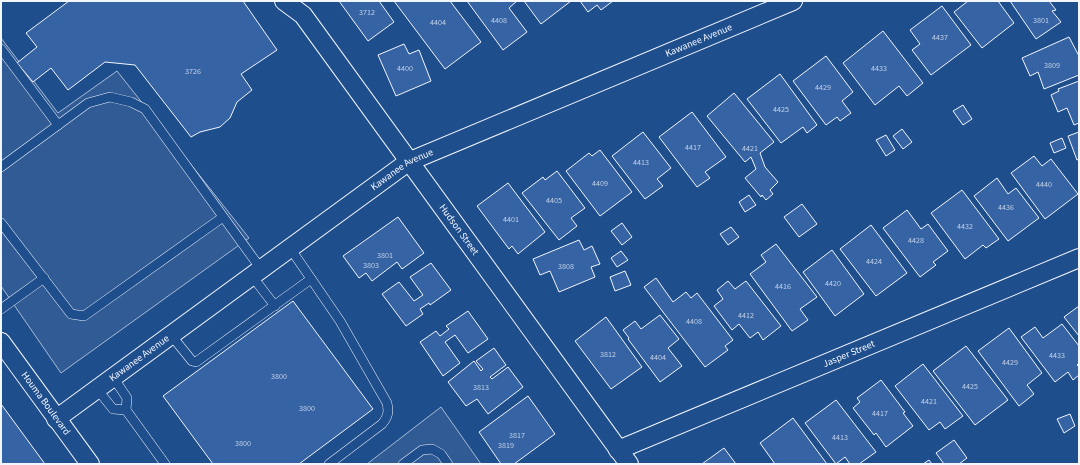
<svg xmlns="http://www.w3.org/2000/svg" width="1080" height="465" font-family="'Source Sans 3',sans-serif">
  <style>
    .built { fill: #305b95; stroke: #a8bbd7 }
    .building { fill: #3563a3; stroke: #f2f6ff }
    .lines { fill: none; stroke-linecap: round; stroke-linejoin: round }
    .service-casing { stroke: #f2f6ff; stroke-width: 10 }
    .minor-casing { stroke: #f2f6ff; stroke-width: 20 }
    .service { stroke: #1f4e8c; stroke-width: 9 }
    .minor { stroke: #1f4e8c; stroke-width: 18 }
    .labels { text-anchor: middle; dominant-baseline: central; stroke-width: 3; stroke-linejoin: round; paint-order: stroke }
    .number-label { font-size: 8px; fill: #c3d1e8 }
    .street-label { font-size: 10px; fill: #f2f6ff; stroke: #1f4e8c }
  </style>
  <rect width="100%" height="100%" fill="#1f4e8c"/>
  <!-- built -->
  <g class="built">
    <polygon points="1,38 58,113 117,71 249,238 61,373 1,286"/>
    <polygon points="441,407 481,464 367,464"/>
  </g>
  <!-- building -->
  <g class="building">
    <polygon points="69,1 243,1 277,50 241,74 252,90 237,102 230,118 220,127 200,132 191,137 135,65 105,62 68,90 51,68 33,82 17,63 37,47 26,33"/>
    <polygon points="339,1 379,1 394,22 368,41"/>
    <polygon points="394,1 450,1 481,42 445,69"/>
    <polygon points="467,1 517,1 509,8 527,32 503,50"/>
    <polygon points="524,1 571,1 541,24"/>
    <polygon points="580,1 613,1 601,10 597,5 588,12"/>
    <polygon points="968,1 998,1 1014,23 982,48 954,12"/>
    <polygon points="1010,1 1049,1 1056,10 1052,11 1061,22 1036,39"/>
    <polygon points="942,6 971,45 931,75 912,50 920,44 910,30"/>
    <polygon points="883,31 923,83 907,96 899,86 875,105 843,63"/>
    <polygon points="1069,37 1079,56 1079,75 1044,89 1038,72 1030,76 1022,58"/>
    <polygon points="404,44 409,54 419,50 431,81 396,96 378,55"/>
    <polygon points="826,56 853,92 842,101 851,113 840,121 837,117 826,125 793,81"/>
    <polygon points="780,74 817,125 807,133 803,127 781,143 747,99"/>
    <polygon points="1079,81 1079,123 1074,125 1067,108 1058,112 1051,95 1059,91 1058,89"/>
    <polygon points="734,93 774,142 760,153 765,167 778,182 770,190 773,194 766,200 762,195 761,197 745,178 756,169 751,157 745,162 707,116"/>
    <polygon points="963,105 972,119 963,125 953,111"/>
    <polygon points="692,112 726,157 705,172 710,178 697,187 659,137"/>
    <polygon points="902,129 912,142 903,149 893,136"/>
    <polygon points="643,132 671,168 657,179 663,186 645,199 612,156"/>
    <polygon points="1079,132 1079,159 1077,160 1068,136"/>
    <polygon points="886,135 895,150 886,156 876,140"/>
    <polygon points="1062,138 1066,148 1054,153 1050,143"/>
    <polygon points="600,150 632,192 600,216 566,171 589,153 592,156"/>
    <polygon points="1034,156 1042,166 1051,159 1078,194 1045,219 1011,173"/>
    <polygon points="557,171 585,208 571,218 577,226 559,240 522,193 543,177 545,180"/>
    <polygon points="997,178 1008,194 1016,188 1039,218 1008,241 974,196"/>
    <polygon points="508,183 545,232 518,254 512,246 509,249 477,206"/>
    <polygon points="962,190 999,239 986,248 983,245 965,259 931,213"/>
    <polygon points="749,195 756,205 745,212 739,202"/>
    <polygon points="802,204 817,224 799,237 784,217"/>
    <polygon points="907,210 921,229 928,224 948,251 933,262 936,265 920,277 883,228"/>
    <polygon points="398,217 424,253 402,269 397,262 372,281 366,273 359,278 343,256"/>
    <polygon points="622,223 632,237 622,245 611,231"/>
    <polygon points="871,225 907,273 876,296 840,249"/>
    <polygon points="731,227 739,237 728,245 720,234"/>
    <polygon points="579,240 584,250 592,246 600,264 591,267 595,277 559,292 550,271 540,275 533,259"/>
    <polygon points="776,244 817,297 800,309 808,320 792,331 750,274 766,262 761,255"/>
    <polygon points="832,250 864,294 835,316 803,272"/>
    <polygon points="621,251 628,260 617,267 611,258"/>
    <polygon points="431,263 451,290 430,305 429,303 420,309 423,314 406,326 382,294 399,282 414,301 423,295 410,277"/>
    <polygon points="625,271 631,285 615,291 610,277"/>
    <polygon points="656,278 673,302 686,292 691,298 697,293 733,340 725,346 728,350 705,367 644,287"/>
    <polygon points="728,281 735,289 746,281 781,326 763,340 758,332 750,338 739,324 732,330 714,306 723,299 717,290"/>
    <polygon points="293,301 373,409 299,464 213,464 163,396"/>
    <polygon points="1079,306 1079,336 1064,317"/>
    <polygon points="468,311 488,339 468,353 455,335 445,342 460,363 443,376 420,342 436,331 440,336 449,329 446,326"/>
    <polygon points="660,315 679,339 668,348 682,366 660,382 628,339 629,338 623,330 635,321 641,329"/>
    <polygon points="606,317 642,367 611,389 575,341"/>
    <polygon points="1062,324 1079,346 1079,363 1077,365 1079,367 1079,375 1073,380 1068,372 1055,382 1021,337 1035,327 1043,338"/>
    <polygon points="1009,328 1042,373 1027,385 1034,394 1019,406 978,351"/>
    <polygon points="966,346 1008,400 975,425 933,371"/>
    <polygon points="494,348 506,365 490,377 492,379 508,367 523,387 488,414 477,399 466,406 448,382 474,361 481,371 483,369 476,361"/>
    <polygon points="923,364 963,416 945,429 940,422 929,430 895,386"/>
    <polygon points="881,380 905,412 903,413 913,426 886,447 876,433 874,435 853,408 860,402 857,398"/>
    <polygon points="528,396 555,434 514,464 501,464 479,432"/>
    <polygon points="836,400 876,452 859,464 850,464 845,457 836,464 805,423"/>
    <polygon points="1,404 45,464 1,464"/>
    <polygon points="1070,414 1075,426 1064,433 1057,419"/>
    <polygon points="793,418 827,464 775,464 760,443"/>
    <polygon points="954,440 967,458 959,464 944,464 936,453"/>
    <polygon points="724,448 736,464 702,464"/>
    <polygon points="929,460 932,464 923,464"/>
  </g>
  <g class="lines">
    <defs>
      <g id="service">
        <polyline points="1,49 58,125"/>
        <polyline points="1,167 88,103 110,97 131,102 145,109 261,269"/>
        <polyline points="1,223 71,314 84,316 223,217"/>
        <path d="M290,248L340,321L387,403C389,412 388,417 382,424L329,464"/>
        <polyline points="252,276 275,306"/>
        <polyline points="1,309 44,278"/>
        <polyline points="171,335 192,361 196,362 311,279"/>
        <polyline points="97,389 113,409 126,410 127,398 113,377"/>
        <polyline points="126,410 165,464"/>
        <polyline points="403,464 422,450 432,449 441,454 448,464"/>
      </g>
      <g id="minor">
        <path id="s1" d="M284,1L303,15L629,464"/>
        <path id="s2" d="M1,342L90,464"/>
        <path id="s3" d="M56,419L408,162L793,1"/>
        <path id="s4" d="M618,450L1079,258"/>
      </g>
    </defs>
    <!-- service casing -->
    <use href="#service" class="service-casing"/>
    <!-- minor casing -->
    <use href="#minor" class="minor-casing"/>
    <!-- service -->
    <use href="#service" class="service"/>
    <!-- minor -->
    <use href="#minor" class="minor"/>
  </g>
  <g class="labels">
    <!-- number labels -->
    <g class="number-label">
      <text x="367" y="12">3712</text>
      <text x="499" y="20">4408</text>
      <text x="1041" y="20">3801</text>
      <text x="438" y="22">4404</text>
      <text x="940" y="37">4437</text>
      <text x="1052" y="65">3809</text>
      <text x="405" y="68">4400</text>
      <text x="879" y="68">4433</text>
      <text x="193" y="71">3726</text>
      <text x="823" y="87">4429</text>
      <text x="781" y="109">4425</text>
      <text x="693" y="147">4417</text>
      <text x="750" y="148">4421</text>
      <text x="641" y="162">4413</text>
      <text x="600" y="183">4409</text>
      <text x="1044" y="184">4440</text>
      <text x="554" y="200">4405</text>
      <text x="1006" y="207">4436</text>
      <text x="511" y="219">4401</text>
      <text x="965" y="226">4432</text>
      <text x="916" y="240">4428</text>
      <text x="385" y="255">3801</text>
      <text x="874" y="261">4424</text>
      <text x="371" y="265">3803</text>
      <text x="566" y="266">3808</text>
      <text x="833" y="283">4420</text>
      <text x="783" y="286">4416</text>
      <text x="746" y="315">4412</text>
      <text x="694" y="321">4408</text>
      <text x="608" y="354">3812</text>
      <text x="1057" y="355">4433</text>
      <text x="658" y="357">4404</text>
      <text x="1010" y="362">4429</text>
      <text x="279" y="376">3800</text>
      <text x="970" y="386">4425</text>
      <text x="481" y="387">3813</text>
      <text x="929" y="401">4421</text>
      <text x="307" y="408">3800</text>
      <text x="880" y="413">4417</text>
      <text x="517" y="435">3817</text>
      <text x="840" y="437">4413</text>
      <text x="243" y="443">3800</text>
      <text x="506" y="445">3819</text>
    </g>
    <!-- street labels -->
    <g class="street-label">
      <text stroke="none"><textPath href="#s3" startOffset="751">Kawanee Avenue</textPath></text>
      <text stroke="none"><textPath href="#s3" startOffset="427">Kawanee Avenue</textPath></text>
      <text stroke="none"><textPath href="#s1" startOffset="289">Hudson Street</textPath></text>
      <text stroke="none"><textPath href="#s4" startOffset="250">Jasper Street</textPath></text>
      <text stroke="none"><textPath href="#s3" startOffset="103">Kawanee Avenue</textPath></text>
      <text stroke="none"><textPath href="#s2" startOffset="76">Houma Boulevard</textPath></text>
    </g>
  </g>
  <!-- border -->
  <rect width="1080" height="465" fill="none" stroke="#f2f6ff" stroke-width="4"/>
</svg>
